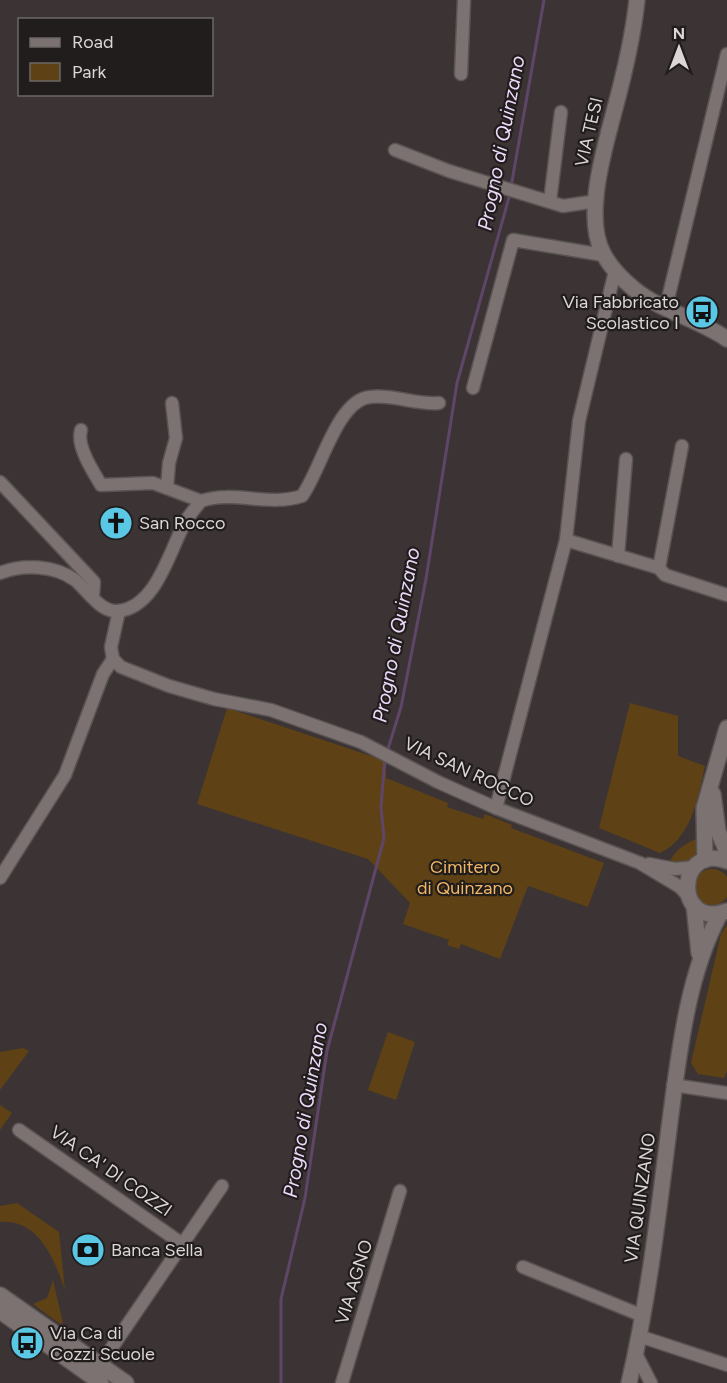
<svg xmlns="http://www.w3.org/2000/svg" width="727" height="1383" font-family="Figtree,sans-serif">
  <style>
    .green { fill: #5e4114 }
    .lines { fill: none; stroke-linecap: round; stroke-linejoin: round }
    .stream { stroke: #5f4669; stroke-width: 3 }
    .minor-casing { stroke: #5a5354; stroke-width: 15 }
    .tertiary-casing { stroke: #5a5354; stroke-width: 18 }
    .secondary-casing { stroke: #5a5354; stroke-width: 18 }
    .minor { stroke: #7c7272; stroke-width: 12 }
    .tertiary { stroke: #7c7272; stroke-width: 15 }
    .secondary { stroke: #7c7272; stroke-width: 15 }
    .labels { text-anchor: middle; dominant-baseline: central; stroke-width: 4.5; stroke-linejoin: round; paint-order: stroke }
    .street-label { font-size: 18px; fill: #dcd6d7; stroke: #211d1d }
    .poi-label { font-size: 18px; fill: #dcd6d7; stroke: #211d1d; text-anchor: start }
    .park-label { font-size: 18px; fill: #f2b765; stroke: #211d1d }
    .water-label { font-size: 20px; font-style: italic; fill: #eddafb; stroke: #211d1d }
  </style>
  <rect width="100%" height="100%" fill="#3c3434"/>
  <!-- green -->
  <g class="green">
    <path d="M630,703L678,716V756L705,766C698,798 691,839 660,853L599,828Z"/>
    <polygon points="227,708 374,757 386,763 386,778 448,803 447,807 483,819 485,814 512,825 511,828 604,863 588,907 528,886 500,959 461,944 459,949 447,945 449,940 403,924 410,903 368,859 197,804"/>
    <path d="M702,838C696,864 695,862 669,865C672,851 689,840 702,838Z"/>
    <circle cx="712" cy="887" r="18"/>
    <polygon points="727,925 727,1071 724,1078 698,1074 691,1063 721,934"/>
    <polygon points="388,1032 415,1042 396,1100 368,1090"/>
    <polygon points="23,1048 29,1051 0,1090 0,1052"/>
    <polygon points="0,1105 12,1113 0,1130"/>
    <path d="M17,1203L59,1232L65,1290C54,1259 39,1219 0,1222V1206Z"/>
    <polygon points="53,1280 63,1323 60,1324 33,1304 47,1298"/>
  </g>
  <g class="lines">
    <!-- stream -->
    <g class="stream">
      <polyline points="511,187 544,0"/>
      <polyline points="387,752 401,707 426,579 457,383 510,194"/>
      <polyline points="281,1383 281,1299 305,1198 327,1051 384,838 381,807 385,758"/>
    </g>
    <defs>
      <g id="minor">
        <polyline points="461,74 464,0"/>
        <polyline points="395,150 449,171 563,206 597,201"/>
        <polyline points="550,201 561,112"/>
        <polyline points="666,307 727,54"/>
        <polyline points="473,388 513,240 603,255"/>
        <path d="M81,430C76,446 93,471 101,485L153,483L201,501"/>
        <polyline points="0,482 94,582 93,596"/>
        <polyline points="167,488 169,463 176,438 172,403"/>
        <polyline points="566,540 659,568 665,575 727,595"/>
        <polyline points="618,556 626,459"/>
        <polyline points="659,568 682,446"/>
        <path d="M0,573C23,564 54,565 75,580C87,590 101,613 118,611C158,607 170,547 187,519C191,513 196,507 201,501C234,490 269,507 302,496C321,470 337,400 370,397C393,394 416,405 439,403"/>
        <polyline points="119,611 111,647 113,659 121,667 169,686 214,699 271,710 361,742 438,782 496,808 640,863 680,887 688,896"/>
        <polyline points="496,808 566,540 579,421 615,271"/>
        <polyline points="649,864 675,869 695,867"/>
        <polyline points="0,878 65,775 103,674 113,659"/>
        <polyline points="673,1085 727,1093"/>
        <polyline points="19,1130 181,1243"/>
        <polyline points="523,1267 643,1316"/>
        <polyline points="639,1336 727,1365"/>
        <polyline points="636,1354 651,1383"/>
        <polyline points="100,1365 222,1186"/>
        <polyline points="342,1383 400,1191"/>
      </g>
      <g id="tertiary">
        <path d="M637,0C633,37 624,75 614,112C604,150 583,219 604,255C611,268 623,280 634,289C661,311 698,319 727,339"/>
        <polyline points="713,794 718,831 727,852"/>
        <polyline points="705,860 704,808 727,728"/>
        <path d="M727,861C675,842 674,931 727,911"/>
        <polyline points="694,905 699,953"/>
        <path d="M629,1383C649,1298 659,1208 670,1121C679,1054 687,975 720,914"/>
      </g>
      <g id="secondary">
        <polyline points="0,1295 126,1383"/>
        <polyline points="0,1311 101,1383"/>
      </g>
    </defs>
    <!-- minor casing -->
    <use href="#minor" class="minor-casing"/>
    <!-- tertiary casing -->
    <use href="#tertiary" class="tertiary-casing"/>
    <!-- secondary casing -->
    <use href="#secondary" class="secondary-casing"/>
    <!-- minor -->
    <use href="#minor" class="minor"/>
    <!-- tertiary -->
    <use href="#tertiary" class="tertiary"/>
    <!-- secondary -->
    <use href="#secondary" class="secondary"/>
  </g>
  <!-- icons -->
  <defs>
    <symbol id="bus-disc" viewBox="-11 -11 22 22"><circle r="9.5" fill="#5ac8e5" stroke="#211d1d"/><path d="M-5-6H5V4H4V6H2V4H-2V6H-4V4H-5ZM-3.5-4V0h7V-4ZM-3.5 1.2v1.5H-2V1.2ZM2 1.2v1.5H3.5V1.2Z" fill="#111"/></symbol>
    <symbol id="church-disc" viewBox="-11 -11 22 22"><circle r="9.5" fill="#5ac8e5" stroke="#211d1d"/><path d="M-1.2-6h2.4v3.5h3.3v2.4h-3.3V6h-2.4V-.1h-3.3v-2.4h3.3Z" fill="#111"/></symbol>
    <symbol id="bank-disc" viewBox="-11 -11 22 22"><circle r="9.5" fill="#5ac8e5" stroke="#211d1d"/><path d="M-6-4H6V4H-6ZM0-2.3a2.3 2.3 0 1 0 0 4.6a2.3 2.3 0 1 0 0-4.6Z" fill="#111"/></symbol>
  </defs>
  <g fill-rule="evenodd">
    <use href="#bus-disc" x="683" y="293" width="38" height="38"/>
    <use href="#church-disc" x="97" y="504" width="38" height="38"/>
    <use href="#bank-disc" x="69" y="1231" width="38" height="38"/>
    <use href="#bus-disc" x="8" y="1324" width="38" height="38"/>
  </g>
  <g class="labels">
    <!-- street labels -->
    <g class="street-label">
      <text transform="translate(589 132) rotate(-77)">VIA TESI</text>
      <text transform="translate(469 772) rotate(25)">VIA SAN ROCCO</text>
      <text transform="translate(111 1171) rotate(35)">VIA CA' DI COZZI</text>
      <text transform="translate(640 1198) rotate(-82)">VIA QUINZANO</text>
      <text transform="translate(354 1282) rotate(-73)">VIA AGNO</text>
    </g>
    <!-- poi labels -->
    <g class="poi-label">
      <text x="679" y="302" text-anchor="end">Via Fabbricato<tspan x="679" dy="21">Scolastico I</tspan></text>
      <text x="139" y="523">San Rocco</text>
      <text x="111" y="1250">Banca Sella</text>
      <text x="50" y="1333">Via Ca di<tspan x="50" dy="21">Cozzi Scuole</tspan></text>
    </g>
    <!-- park labels -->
    <g class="park-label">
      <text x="465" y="867">Cimitero<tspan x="465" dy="21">di Quinzano</tspan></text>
    </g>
    <!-- water labels -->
    <g class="water-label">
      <text transform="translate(501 143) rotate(-79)">Progno di Quinzano</text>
      <text transform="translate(396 635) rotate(-79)">Progno di Quinzano</text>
      <text transform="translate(305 1110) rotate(-80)">Progno di Quinzano</text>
    </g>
  </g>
  <!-- legend -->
  <rect x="18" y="18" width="195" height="78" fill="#211d1d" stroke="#6c6767" stroke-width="1.5"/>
  <rect x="30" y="38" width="30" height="9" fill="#7c7272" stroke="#6c6767" stroke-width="1.5"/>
  <text x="72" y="48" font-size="18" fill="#dcd6d7">Road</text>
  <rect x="30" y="63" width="30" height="18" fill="#5e4114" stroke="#6c6767" stroke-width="1.5"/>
  <text x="72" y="78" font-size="18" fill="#dcd6d7">Park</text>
  <!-- north arrow -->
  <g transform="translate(679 48)" stroke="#211d1d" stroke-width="4.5" paint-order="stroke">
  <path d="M0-4.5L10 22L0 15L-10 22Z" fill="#dcd6d7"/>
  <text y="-9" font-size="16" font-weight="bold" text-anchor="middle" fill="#dcd6d7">N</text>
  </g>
</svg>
